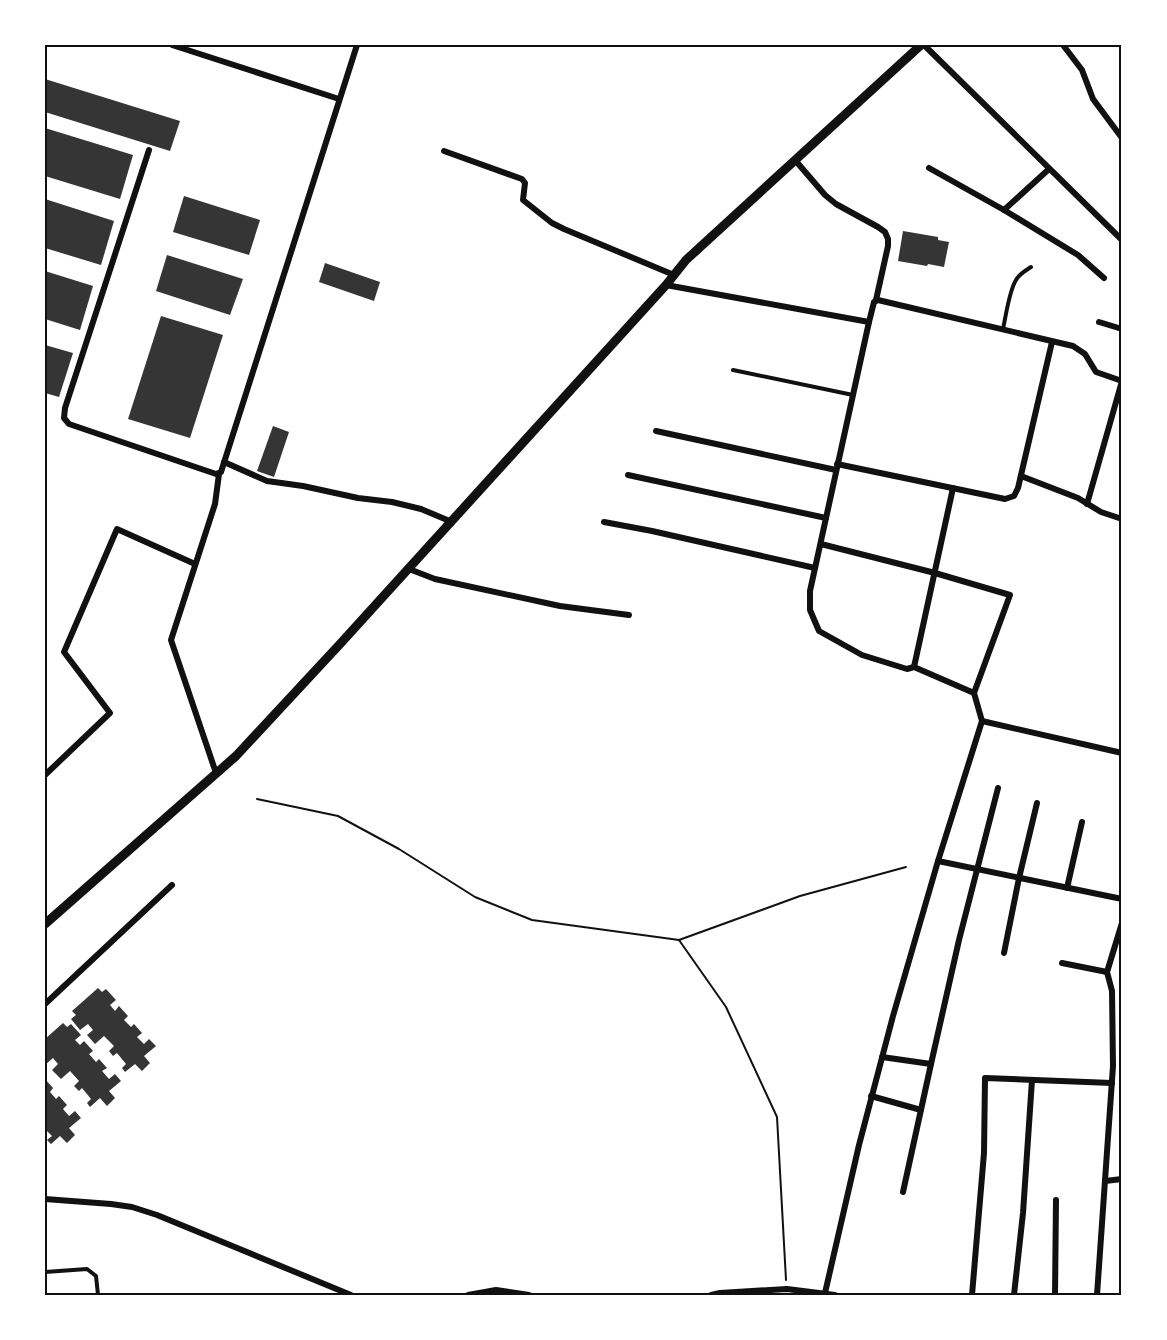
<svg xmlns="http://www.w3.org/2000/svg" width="1167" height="1340" font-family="'Sofia Sans Condensed',sans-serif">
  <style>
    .building { fill: #353535 }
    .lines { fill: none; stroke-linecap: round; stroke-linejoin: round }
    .path { stroke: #111; stroke-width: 2 }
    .service { stroke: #111; stroke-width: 4 }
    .minor { stroke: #111; stroke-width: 6 }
    .tertiary { stroke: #111; stroke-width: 9 }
    .neatline { fill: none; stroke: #111; stroke-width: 2 }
  </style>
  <rect width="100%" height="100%" fill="#fff"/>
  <!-- building -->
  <g class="building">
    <polygon points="45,79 180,121 170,151 45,112"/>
    <polygon points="45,128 133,155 120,199 45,176"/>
    <polygon points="184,196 260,220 249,255 173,232"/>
    <polygon points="45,199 114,221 101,265 45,248"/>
    <polygon points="903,231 938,237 938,240 949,242 944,267 928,264 927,266 898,261"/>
    <polygon points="167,255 243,279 230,315 156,291"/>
    <polygon points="325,263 380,282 374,301 319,282"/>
    <polygon points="45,271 93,286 80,330 45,319"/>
    <polygon points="161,316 223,335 190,438 128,419"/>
    <polygon points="45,345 73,353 59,397 45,393"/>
    <polygon points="273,426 289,432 274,477 257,471"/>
    <polygon points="98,988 102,992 106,989 116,1000 110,1005 115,1011 119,1006 128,1016 124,1020 131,1027 134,1024 142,1033 137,1037 144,1044 149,1039 156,1046 144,1056 150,1063 142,1071 135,1064 125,1072 122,1068 126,1064 117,1053 113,1056 109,1051 114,1046 104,1036 95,1044 87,1035 93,1030 88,1024 80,1030 71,1019 76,1015 72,1011"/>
    <polygon points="63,1023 67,1027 71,1024 81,1035 75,1040 80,1045 84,1041 93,1051 89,1054 96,1062 99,1059 107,1068 102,1071 109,1079 115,1074 121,1081 109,1091 115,1098 107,1106 100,1098 90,1107 87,1103 91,1099 82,1088 79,1091 74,1086 79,1081 70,1071 61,1079 52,1070 58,1064 53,1058 45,1065 45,1039"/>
    <polygon points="45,1079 53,1088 50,1092 56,1099 59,1096 67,1105 63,1109 69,1116 75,1111 81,1118 69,1128 75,1135 67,1143 60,1136 51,1144 47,1140 52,1136 45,1129"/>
  </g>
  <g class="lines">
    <!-- path -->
    <g class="path">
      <polyline points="257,799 338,816 399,849 475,897 532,920 679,940 800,896 906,867"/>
      <polyline points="679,940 726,1007 777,1117 786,1280"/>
    </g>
    <!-- service -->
    <g class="service">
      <path d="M1003,329C1006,316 1009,291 1016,280C1019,274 1025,271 1031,267"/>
      <polyline points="733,370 853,395"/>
      <polyline points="45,1272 87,1269 96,1276 98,1295"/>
    </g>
    <!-- minor -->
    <g class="minor">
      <polyline points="172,45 339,99"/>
      <polyline points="924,45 1122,240"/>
      <polyline points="1063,45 1082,70 1093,99 1122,138"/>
      <polyline points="149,150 65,408 64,418 69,424 216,474 221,472 357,45"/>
      <polyline points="444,151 522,179 525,183 523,200 552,223 564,229 674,275"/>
      <polyline points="795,160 825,195 836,204 878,227 885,232 888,239 888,246 876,300"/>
      <polyline points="929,168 1004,210 1078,255 1104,278"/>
      <polyline points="1004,210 1049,169"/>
      <polyline points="666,285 869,322 874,302 878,300 1073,346 1085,354 1096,372 1122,381"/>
      <polyline points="1099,322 1122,329"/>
      <polyline points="656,431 836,470"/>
      <polyline points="224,462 267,481 303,486 358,498 392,502 421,509 452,522"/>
      <polyline points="837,464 1005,499 1014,496 1018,488 1052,342"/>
      <polyline points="628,475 826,518"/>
      <polyline points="1021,476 1078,498 1101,512 1122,519"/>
      <polyline points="1087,504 1122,381"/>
      <polyline points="604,522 652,531 815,568"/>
      <polyline points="821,544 935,573 1010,595 974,693 914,667 907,669 862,655 819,631 810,610 810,591 869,322"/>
      <polyline points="409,569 435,579 560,606 629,615"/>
      <polyline points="914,667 953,488"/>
      <polyline points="982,721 1122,753"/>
      <polyline points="216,773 171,640 215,504 219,474"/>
      <polyline points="45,775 110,713 64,652 117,529 195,564"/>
      <polyline points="938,861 1122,899"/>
      <polyline points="1067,888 1082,822"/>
      <polyline points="1004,953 1019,878 1037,803"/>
      <polyline points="1062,963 1107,972"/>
      <polyline points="45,1004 172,885"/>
      <polyline points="882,1057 931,1064 959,940 998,788"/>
      <polyline points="871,1096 921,1110"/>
      <polyline points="1105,1181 1122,1179"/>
      <polyline points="903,1192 931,1064"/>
      <polyline points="45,1199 111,1204 132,1207 157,1215 351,1295"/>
      <polyline points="825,1293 859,1145 893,1016 938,861 982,721 974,693"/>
      <polyline points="468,1295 496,1290 529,1295"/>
      <polyline points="711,1295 720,1293 787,1289 835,1295"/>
      <polyline points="972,1295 984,1153 985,1078 1112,1083"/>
      <polyline points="1014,1295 1023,1213 1032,1080"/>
      <polyline points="1055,1295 1056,1200"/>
      <polyline points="1097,1295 1113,1066 1112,991 1107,972 1122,923"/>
    </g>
    <!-- tertiary -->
    <polyline class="tertiary" points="45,924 236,756 340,644 666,285 686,260 921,45"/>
  </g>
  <!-- border -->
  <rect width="1167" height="1340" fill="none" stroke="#ffffff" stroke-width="93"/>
  <rect x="46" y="46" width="1074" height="1248" class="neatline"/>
</svg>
